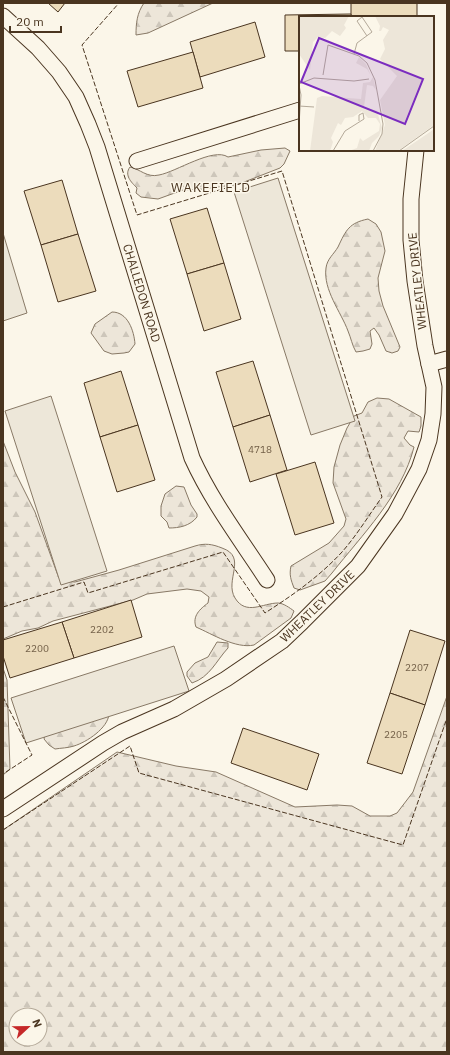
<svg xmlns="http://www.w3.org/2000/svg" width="450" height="1055" font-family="'IBM Plex Sans',sans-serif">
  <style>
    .forest { fill: url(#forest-firs); stroke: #887966; fill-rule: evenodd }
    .parking { fill: #ede7d9; stroke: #887966 }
    .building { fill: #ecdcbc; stroke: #4a3520 }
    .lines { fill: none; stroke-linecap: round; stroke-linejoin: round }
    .minor-casing { stroke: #4a3520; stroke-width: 17 }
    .minor { stroke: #fbf6e9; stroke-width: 15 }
    .fence { stroke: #4a3520; stroke-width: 1; stroke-dasharray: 5 2; stroke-linecap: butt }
    .labels { text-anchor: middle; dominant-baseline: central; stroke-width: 3; stroke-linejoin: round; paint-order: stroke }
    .number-label { font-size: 10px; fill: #725f47 }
    .street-label { font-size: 12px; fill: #4a3520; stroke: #fbf6e9 }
    .neighbourhood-label { font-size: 13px; letter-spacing: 1px; fill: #4a3520; stroke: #fbf6e9 }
    .inset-road { fill: none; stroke: #b4a999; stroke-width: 1 }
    .view { fill: #7b2cbf; fill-opacity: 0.15; stroke: #7b2cbf; stroke-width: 2 }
    .inset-edge { fill: none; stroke: #4a3520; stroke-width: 2 }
  </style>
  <defs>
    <pattern id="forest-firs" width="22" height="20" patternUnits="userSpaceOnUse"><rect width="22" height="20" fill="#ede6d9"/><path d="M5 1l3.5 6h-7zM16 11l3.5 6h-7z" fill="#cdc6ba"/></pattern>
  </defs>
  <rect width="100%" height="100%" fill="#fbf6e9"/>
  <!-- forest -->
  <g class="forest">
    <path d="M144,3H213L148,33L136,35C136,23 137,13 144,3Z"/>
    <path d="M285,148L290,151L284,164L280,168L239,184L204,189L183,190L158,199L141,197L136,193L137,188C131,182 124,175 130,167C140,169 147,178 159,175C176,172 213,147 228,157L261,150Z"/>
    <path d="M368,219L376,224L381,232L385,251L378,278L379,291L383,306L400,347L398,351L392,353L386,351L379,335L374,328L370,331L372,344L370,349L363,351L356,352C352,345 351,338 348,331C341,312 323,290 326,268C327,259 334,254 338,247C346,230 349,223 368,219Z"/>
    <path d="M112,312C128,312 134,331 135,344L129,352L124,353L112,354L104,351L91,333L95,324Z"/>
    <path d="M377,398L389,399L421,417V426L419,432L408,431L404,438L410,445L414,447C402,495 362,535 332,573L325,581L300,590L294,588C291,580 289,575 291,566L329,543L344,526L346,519L333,483L334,467L340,445L347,428L354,416L362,413L368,402Z"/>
    <path d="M3,441L15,472L35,512L57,573L61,581L75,582L119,570L195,546C205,543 212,544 222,548C248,557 224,580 235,598C246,616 263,603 278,603C283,603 290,608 294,611L291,618L254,645C236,649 212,634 196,627C192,616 200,609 208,603L209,597L201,591L187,589L147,594L133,600L53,621L38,628L22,631L3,639Z"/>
    <path d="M176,486L184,487L191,505L197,514V517C190,526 179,528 169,528L167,522L161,516V506L165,494Z"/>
    <path d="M217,642L228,643V648C216,661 210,677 192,683L187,676V672L195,663L208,657Z"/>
    <polygon points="3,668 7,680 10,769 3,775"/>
    <path d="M447,696V1052H3V830L117,752L176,766L216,772L295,807L337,805L352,806L370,816H390L397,813L413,792ZM16,1015H40V1039H16Z"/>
    <path d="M109,714C108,728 87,742 74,746C68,748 61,748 55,749L49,745L44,739L46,732Z"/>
  </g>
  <!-- parking -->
  <g class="parking">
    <polygon points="278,178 355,421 311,435 234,192"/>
    <polygon points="3,233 27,313 3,321"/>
    <polygon points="51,396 107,571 61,585 5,411"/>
    <polygon points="174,646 189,691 26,743 11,698"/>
  </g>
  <!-- building -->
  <g class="building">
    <polygon points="48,3 65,3 58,12"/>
    <rect x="351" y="3" width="66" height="14"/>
    <polygon points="351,14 351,17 300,17 300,51 285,51 285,15"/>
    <polygon points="255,22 265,57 200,77 190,42"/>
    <polygon points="193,52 203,88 138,107 127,71"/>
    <polygon points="62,180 78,234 41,245 24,191"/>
    <polygon points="207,208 224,263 187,274 170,219"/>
    <polygon points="78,234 96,291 58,302 41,245"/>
    <polygon points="224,263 241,319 204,331 187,274"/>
    <polygon points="253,361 270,415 233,427 216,372"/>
    <polygon points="121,371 138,425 100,437 84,383"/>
    <polygon points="270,415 287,470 250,482 233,427"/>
    <polygon points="138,425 155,480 117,492 100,437"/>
    <polygon points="315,462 334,523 295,535 276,474"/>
    <polygon points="131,600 142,637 74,658 62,622"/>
    <polygon points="62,622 74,658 10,678 3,656 3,640"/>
    <polygon points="410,630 445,641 425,705 390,693"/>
    <polygon points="390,693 425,705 402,774 367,763"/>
    <polygon points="243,728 319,754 307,790 231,763"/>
  </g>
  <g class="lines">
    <defs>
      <g id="minor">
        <path d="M3,16L38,48L59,72L76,97L88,124L97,147L192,458C212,502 241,540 267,580"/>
        <polyline points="137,161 300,110"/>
        <polyline points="429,364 447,359"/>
        <polyline points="3,809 103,743 122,732 174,709 226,679 282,641 302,622 358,566 395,514 419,469 429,440 433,414 434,387 425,346 415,281 411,240 411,199 416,150"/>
      </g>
    </defs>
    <!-- minor casing -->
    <use href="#minor" class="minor-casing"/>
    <!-- minor -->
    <use href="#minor" class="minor"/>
    <!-- fence -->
    <g class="fence">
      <path d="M3,607L84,582L88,593L223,552L265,613C293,595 320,576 342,552C357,535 369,515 382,497L282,171L137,215L82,45L119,3"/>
      <polyline points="3,697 32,755 3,774"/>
      <polyline points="3,830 130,746 139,773 403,845 447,718"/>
    </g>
  </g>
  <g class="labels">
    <!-- number labels -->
    <g class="number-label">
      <text x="260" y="449">4718</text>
      <text x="102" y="629">2202</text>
      <text x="37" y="648">2200</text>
      <text x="417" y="667">2207</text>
      <text x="396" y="734">2205</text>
    </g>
    <!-- street labels -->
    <g class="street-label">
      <text transform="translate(417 281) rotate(-96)">WHEATLEY DRIVE</text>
      <text transform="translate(142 293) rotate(73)">CHALLEDON ROAD</text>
      <text transform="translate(317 606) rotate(-44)">WHEATLEY DRIVE</text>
    </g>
    <!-- neighbourhood labels -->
    <g class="neighbourhood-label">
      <text x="211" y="187">WAKEFIELD</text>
    </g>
  </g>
  <!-- overview -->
  <g transform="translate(299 16)">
    <rect width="135" height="135" fill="#fbf6e9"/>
    <path d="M0,0H50L45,9L47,12L41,20L33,15L26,22L19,21L14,26L11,54L0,38ZM76,0H135V109L99,135H76L86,109L81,84L98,60L81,43L86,33L84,24L90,14L84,11L82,15H80L81,10ZM60,41L67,48L72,60L68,53L57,47ZM74,61L77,74L74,70L68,69L65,91L78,95L83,112L80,120L73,127L70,135H50L58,132L61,122L64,125L80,115L81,108L77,102H69L63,95L54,101L46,102L42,109L39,107L32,122L34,126L31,135H11L18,82L23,80L62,83L64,67L71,66ZM135,113V135H103L131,116Z" fill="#ede6d9"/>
    <path class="inset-road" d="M55,38L58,27L73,16L63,1L58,5L68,20M24,59L29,29L60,40L68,47L76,64L84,108L83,118L74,135M0,68L15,62L55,65L70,63M0,69L2,79L0,108M0,90L15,91M34,135L46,115L65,103L64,97L60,99V105M100,135L135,110"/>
    <path class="view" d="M20,22L124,63L106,108L2,66Z"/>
    <rect width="135" height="135" class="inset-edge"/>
  </g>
  <!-- border -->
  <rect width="450" height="1055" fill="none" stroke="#4a3520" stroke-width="8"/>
  <!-- north arrow -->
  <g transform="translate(28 1027) rotate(68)"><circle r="19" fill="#fbf6e9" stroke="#b4a999"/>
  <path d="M0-3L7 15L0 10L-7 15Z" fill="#c62828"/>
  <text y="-6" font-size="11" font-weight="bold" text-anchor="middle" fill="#4a3520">N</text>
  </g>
  <!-- scale -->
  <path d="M10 26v6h51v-6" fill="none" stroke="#4a3520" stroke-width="2"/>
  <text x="16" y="26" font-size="12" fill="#4a3520" stroke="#fbf6e9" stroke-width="3" paint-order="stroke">20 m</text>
</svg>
